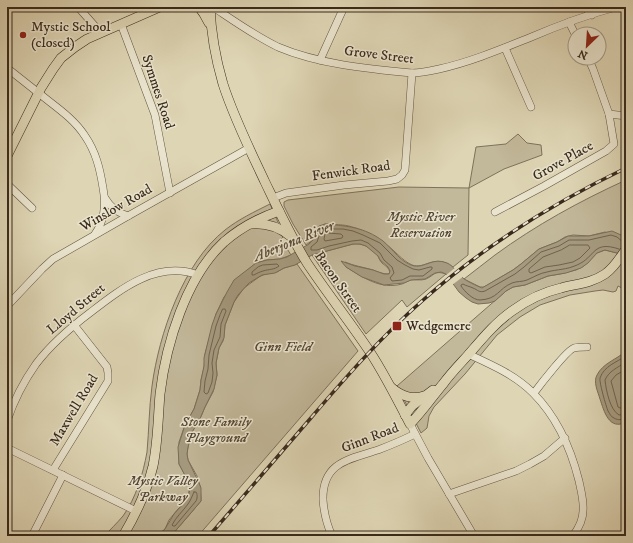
<svg xmlns="http://www.w3.org/2000/svg" width="633" height="543" font-family="'IM FELL DW Pica',serif">
  <style>
    .green { fill: #c2b89a; stroke: #7e715b }
    .water { fill: #a69b80; stroke: #7a6e58 }
    .pier { fill: #ded5b4 }
    .lines { fill: none; stroke-linecap: round; stroke-linejoin: round }
    .shore { stroke: #70624e; stroke-width: 1 }
    .minor-casing { stroke: #625542; stroke-width: 8 }
    .major-casing { stroke: #392a1c; stroke-width: 10 }
    .minor { stroke: #eae4ce; stroke-width: 7 }
    .major { stroke: #ded5b4; stroke-width: 9 }
    .rail-casing { stroke: #392a1c; stroke-width: 3.5 }
    .rail { stroke: #eae4ce; stroke-width: 2; stroke-dasharray: 6; stroke-linecap: butt }
    .poi-dot { fill: #8f2418; stroke: #eae4ce; stroke-width: 1.5 }
    .labels { text-anchor: middle; dominant-baseline: central; stroke-width: 3; stroke-linejoin: round; paint-order: stroke }
    .poi-label { font-size: 14px; fill: #392a1c; stroke: #eae4ce; text-anchor: start }
    .street-label { font-size: 14px; fill: #392a1c; stroke: #eae4ce }
    .park-label { font-size: 14px; font-style: italic; fill: #544635; stroke: #eae4ce }
    .water-label { font-size: 15px; font-style: italic; fill: #5a4c3a; stroke: #eae4ce }
  </style>
  <rect width="100%" height="100%" fill="#ded5b4"/>
  <filter id="stains"><feTurbulence type="fractalNoise" baseFrequency=".005" numOctaves="4"/><feColorMatrix values="0 0 0 0 .2 0 0 0 0 .09 0 0 0 0 .02 0 0 0 .5 -.17"/></filter>
  <radialGradient id="worn" r=".72"><stop offset=".6" stop-color="#630" stop-opacity="0"/><stop offset="1" stop-color="#630" stop-opacity=".3"/></radialGradient>
  <!-- green -->
  <g class="green">
    <path d="M518,134L527,143L541,145L542,155L504,169L469,188L468,255L453,267C434,253 425,270 412,265C401,260 395,250 385,244C379,239 359,228 352,227C344,224 333,225 325,224L317,229L313,240L306,245L293,224L284,206V202L288,200L399,187L469,188L476,147L506,144Z"/>
    <path d="M626,180V241L605,232L589,236L573,235L565,237L557,242L539,249L521,264L513,270L484,287H480L464,279C474,271 485,263 495,255C536,225 580,201 626,180Z"/>
    <path d="M270,204L284,236L281,239L291,255L280,259L267,260L256,263L250,268L224,297L216,314L205,354L204,368L201,380L200,390L194,409L185,425L179,442V464L189,483V491L188,497L185,502L178,509L169,520L165,529L157,536H104C110,530 117,523 123,516C136,498 143,474 147,452C149,430 149,408 152,386C159,334 183,263 225,230C239,219 254,212 270,204Z"/>
    <path d="M353,244C362,243 370,247 377,254C379,257 379,260 382,263C385,266 389,267 390,273L388,274C383,274 378,272 373,270C363,267 354,266 345,262L346,267C363,277 380,290 402,284C405,283 407,281 410,280C415,279 421,281 426,279C435,275 434,270 446,274L407,307L402,300L366,334L312,255Z"/>
    <polygon points="605,250 617,253 626,259 626,290 618,286 616,291 613,292 603,290 595,291 570,295 540,305 520,317 497,335 465,374 434,407 429,416 427,428 421,433 397,386 506,291 513,287 525,285 548,276 560,274 576,270 584,266 597,253"/>
    <polygon points="297,264 358,351 198,536 171,536 190,514 201,501 201,498 200,486 197,476 188,460 187,454 188,447 192,432 199,421 205,407 213,392 217,375 216,363 219,348 223,341 224,335 225,325 234,302 244,288 259,277 265,274 277,272 284,268"/>
  </g>
  <!-- water -->
  <g class="water">
    <path d="M325,224C347,226 364,227 383,241C393,249 401,263 414,266C425,268 433,257 447,263C454,266 457,273 463,278C466,281 477,286 482,288L513,270L521,264L539,249L557,242L568,236H589L612,231L621,235L626,241V259L617,253L605,250L602,251L597,253L588,263L581,268L566,273L548,276L525,285L513,287L506,291L495,301L489,303L478,304L472,302L466,298L459,292L446,274L441,272L435,273L425,279L411,280L404,283L384,285L362,277L346,267L341,261L355,266L373,270L384,274H389L390,271L388,267L380,260L378,256L366,246L360,244H353L312,255L295,265L284,268L275,273L262,275L249,283L238,295L234,302L225,325L224,338L219,348L216,363L217,375L214,389L205,407L199,421L192,432L188,447L187,454L188,460L199,483L201,488V501L190,514L171,536H157L165,529L174,514L185,502L189,494L190,488L189,483L179,464L178,447L185,425L194,409L200,390L201,380L204,366V358L212,325L216,314L227,292L234,280L256,263L267,260L280,259L287,257L309,244L313,240L315,237L319,226Z"/>
    <path d="M626,351V422C609,431 604,411 600,399C598,392 593,382 597,375C603,363 616,360 626,351Z"/>
  </g>
  <!-- pier -->
  <polygon class="pier" points="456,267 464,276 452,285 445,276"/>
  <g class="lines">
    <!-- shore -->
    <g class="shore">
      <polygon points="323,229 343,229 353,231 363,235 380,243 397,260 405,265 413,269 419,270 430,267 432,267 432,269 423,276 410,276 402,280 392,281 390,278 394,273 392,267 384,260 380,253 368,243 361,240 352,241 329,246 317,250 311,250 311,247 317,242 321,230"/>
      <polygon points="327,233 341,234 343,236 342,238 325,241 324,239 325,234"/>
      <polygon points="570,245 588,245 590,248 580,258 573,262 559,265 545,267 531,273 529,272 529,269 543,257 561,250"/>
      <path d="M619,249C592,240 596,257 577,265C566,270 558,269 547,272C540,273 534,277 527,280C522,282 517,281 512,283C498,289 498,299 480,300C473,300 465,292 461,286V285L463,284C466,286 469,286 473,288C478,290 479,293 485,291L515,274L524,267L541,252L559,246L569,240H589L611,235L617,237L623,242L626,243"/>
      <path d="M263,265L277,264L279,266C274,270 269,269 263,271C260,272 257,273 254,275H252V272L258,267Z"/>
      <polygon points="223,309 225,309 226,311 221,324 220,337 214,350 212,363 213,373 212,382 208,393 206,394 204,392 205,381 208,369 209,355 216,326 220,315"/>
      <path d="M626,356C617,362 604,366 600,378C599,382 606,406 608,411C610,414 611,417 614,418C619,421 621,419 626,419"/>
      <path d="M626,362C617,368 609,371 605,380C606,390 610,410 619,415L626,414"/>
      <polyline points="626,369 616,375 611,381 618,407 620,408 626,407"/>
      <path d="M194,492H196C198,495 197,499 196,501L175,526H173L172,525C176,517 183,511 188,504C191,500 192,496 194,492Z"/>
    </g>
    <defs>
      <g id="minor">
        <polyline points="78,7 101,33"/>
        <path d="M213,7C234,21 255,36 278,47C318,64 368,69 412,73C421,73 430,71 439,69C470,62 499,50 529,38C557,26 586,15 616,7"/>
        <polyline points="585,7 592,15"/>
        <polyline points="569,22 575,34"/>
        <polyline points="121,24 155,115 170,193"/>
        <polyline points="505,48 531,107"/>
        <polyline points="320,60 344,7"/>
        <path d="M7,68C21,79 36,91 50,102C63,112 76,122 85,136C96,152 100,169 103,188C106,204 105,220 95,234"/>
        <polyline points="609,114 626,116"/>
        <polyline points="7,184 32,208"/>
        <path d="M105,198C111,208 117,212 128,216"/>
        <polyline points="273,198 286,193 344,185 388,181 397,179 402,175 405,170 412,73"/>
        <polyline points="495,212 544,186 606,151 614,144 609,114 593,69 588,58"/>
        <polyline points="7,306 42,269 53,259 128,216 249,148"/>
        <path d="M468,354C492,365 515,375 533,393C557,417 571,449 579,481C581,491 584,501 583,511C583,521 578,529 573,536"/>
        <path d="M534,393C540,385 567,350 574,348C578,347 583,347 587,347"/>
        <path d="M7,421C14,400 24,381 36,364C52,343 71,327 91,312C122,288 158,260 198,275"/>
        <polyline points="410,424 428,458 474,536"/>
        <polyline points="7,448 136,511"/>
        <polyline points="53,470 108,381 108,373 107,367 74,325"/>
        <polyline points="449,494 516,471 530,464 544,456 565,438"/>
        <polyline points="32,536 63,475"/>
        <path d="M332,536C327,525 324,513 323,500C322,462 350,459 378,450C391,445 403,440 415,434"/>
      </g>
      <g id="major">
        <polyline points="199,7 204,14 209,23"/>
        <path d="M210,7C211,33 216,60 223,84C234,118 250,150 265,182C278,209 291,237 307,263C327,293 350,322 370,352C385,375 397,399 410,424C422,412 432,397 443,384C451,373 460,364 469,354C482,339 495,323 512,311C527,300 544,292 561,288C576,284 592,283 605,274C614,268 620,258 626,249"/>
        <polyline points="7,156 41,88 53,69 61,58 75,47 87,39 160,7"/>
        <path d="M252,224C267,223 279,227 290,236"/>
        <path d="M392,388C401,396 413,400 424,396"/>
        <polyline points="405,415 412,406 433,390"/>
        <path d="M123,536C136,514 147,491 153,466C158,442 158,418 160,394C166,344 186,277 224,242C240,228 259,218 279,211"/>
      </g>
    </defs>
    <!-- minor casing -->
    <use href="#minor" class="minor-casing"/>
    <!-- major casing -->
    <use href="#major" class="major-casing"/>
    <!-- minor -->
    <use href="#minor" class="minor"/>
    <!-- major -->
    <use href="#major" class="major"/>
    <defs>
      <path id="rail" d="M209,536C243,497 276,458 310,419C345,378 381,337 422,301C484,246 551,204 626,168"/>
    </defs>
    <!-- rail casing -->
    <use href="#rail" class="rail-casing"/>
    <!-- rail -->
    <use href="#rail" class="rail"/>
  </g>
  <!-- markers -->
  <g class="poi-dot">
    <circle cx="23" cy="35" r="4"/>
    <rect x="392" y="321" width="10" height="10" rx="2"/>
  </g>
  <g class="labels">
    <!-- poi labels -->
    <g class="poi-label">
      <text x="31" y="27">Mystic School<tspan x="31" dy="16">(closed)</tspan></text>
      <text x="406" y="326">Wedgemere</text>
    </g>
    <!-- street labels -->
    <g class="street-label">
      <text transform="translate(379 55) rotate(7)">Grove Street</text>
      <text transform="translate(158 92) rotate(72)">Symmes Road</text>
      <text transform="translate(563 161) rotate(-29)">Grove Place</text>
      <text transform="translate(351 171) rotate(-8)">Fenwick Road</text>
      <text transform="translate(116 208) rotate(-30)">Winslow Road</text>
      <text transform="translate(338 282) rotate(55)">Bacon Street</text>
      <text transform="translate(76 309) rotate(-40)">Lloyd Street</text>
      <text transform="translate(74 410) rotate(-59)">Maxwell Road</text>
      <text transform="translate(370 438) rotate(-21)">Ginn Road</text>
    </g>
    <!-- park labels -->
    <g class="park-label">
      <text x="421" y="217">Mystic River<tspan x="421" dy="16">Reservation</tspan></text>
      <text x="283" y="347">Ginn Field</text>
      <text x="216" y="422">Stone Family<tspan x="216" dy="16">Playground</tspan></text>
      <text x="163" y="481">Mystic Valley<tspan x="163" dy="16">Parkway</tspan></text>
    </g>
    <!-- water labels -->
    <g class="water-label">
      <text transform="translate(294 241) rotate(-22)">Aberjona River</text>
    </g>
  </g>
  <!-- margin -->
  <rect width="633" height="543" fill="none" stroke="#ded5b4" stroke-width="24"/>
  <rect x="8" y="8" width="617" height="527" fill="none" stroke="#392a1c" stroke-width="2"/>
  <rect x="12" y="12" width="609" height="519" fill="none" stroke="#392a1c"/>
  <!-- north arrow -->
  <g transform="translate(587 46) rotate(205)"><circle r="19" fill="#eae4ce" stroke="#a39a87"/>
  <path d="M0-3L7 15L0 10L-7 15Z" fill="#8f2418"/>
  <text y="-6" font-size="11" font-weight="bold" text-anchor="middle" fill="#392a1c">N</text>
  </g>
  <rect width="100%" height="100%" filter="url(#stains)"/>
  <rect width="100%" height="100%" fill="url(#worn)"/>
</svg>
